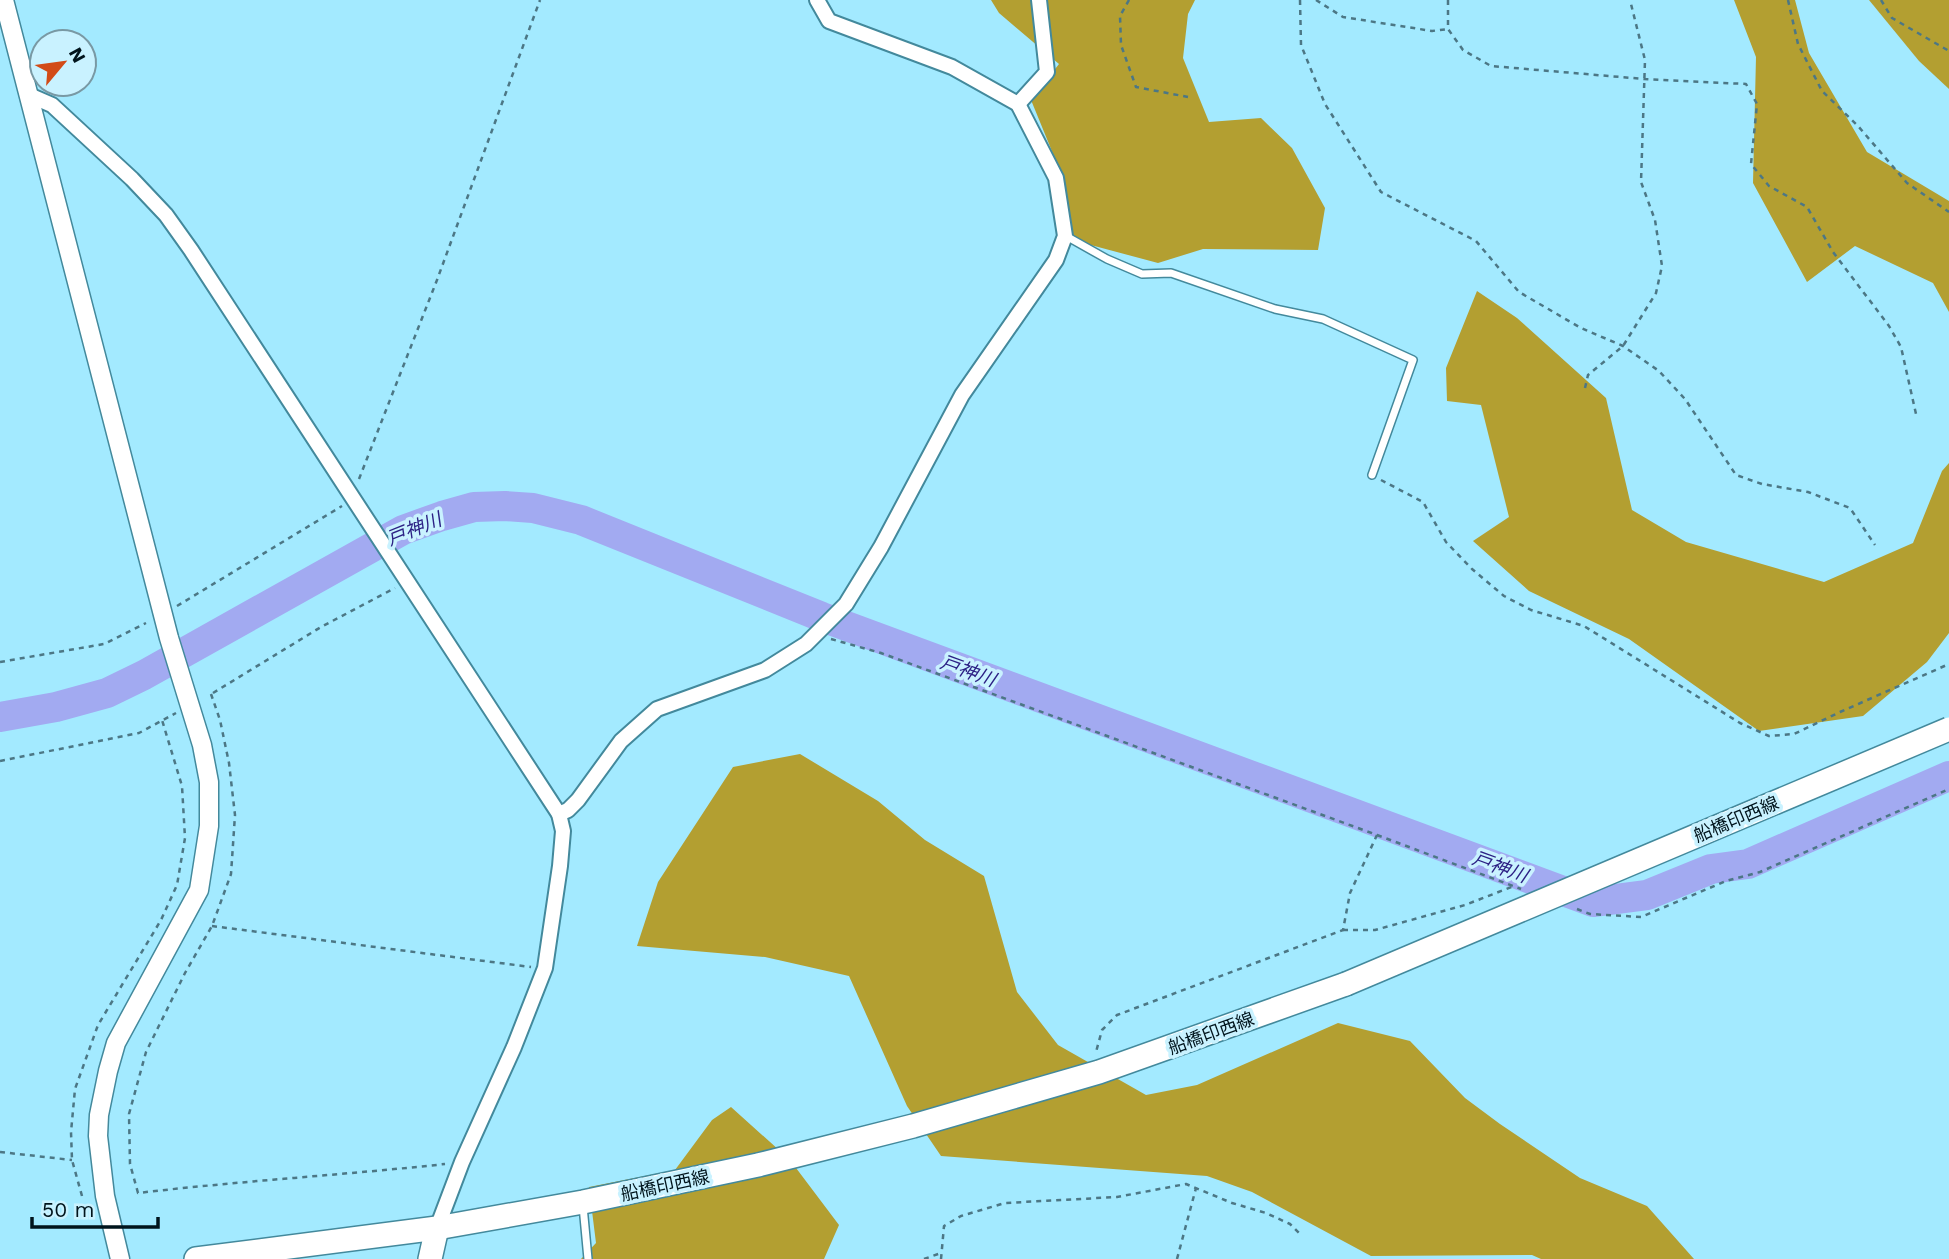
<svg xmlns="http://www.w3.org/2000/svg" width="1949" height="1259" font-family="'Work Sans','Noto Sans JP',sans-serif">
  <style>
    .forest { fill: #b39f31 }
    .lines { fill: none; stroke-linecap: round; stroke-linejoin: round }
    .river { stroke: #a2aaf1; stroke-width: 30 }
    .service-casing { stroke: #43899c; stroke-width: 10 }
    .minor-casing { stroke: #43899c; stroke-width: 18 }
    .tertiary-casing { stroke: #43899c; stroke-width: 21 }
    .primary-casing { stroke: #43899c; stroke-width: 26 }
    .path { stroke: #4c7785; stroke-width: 2.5; stroke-dasharray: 5 5; stroke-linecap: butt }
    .service { stroke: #fff; stroke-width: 7 }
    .minor { stroke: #fff; stroke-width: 14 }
    .tertiary { stroke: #fff; stroke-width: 18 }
    .primary { stroke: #fff; stroke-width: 23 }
    .primary-bridge-casing { stroke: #43899c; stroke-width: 26; stroke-linecap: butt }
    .primary-bridge { stroke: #fff; stroke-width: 23 }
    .labels { text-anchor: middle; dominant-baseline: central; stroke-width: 7; stroke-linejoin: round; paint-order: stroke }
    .street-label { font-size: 18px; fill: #00141c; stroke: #c9f2ff }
    .water-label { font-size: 19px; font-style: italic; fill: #2c2185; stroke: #c9f2ff }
  </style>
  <rect width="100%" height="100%" fill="#a3eaff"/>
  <!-- forest -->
  <g class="forest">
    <polygon points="991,0 1195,0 1188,14 1183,58 1209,122 1261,118 1292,148 1325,208 1318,250 1203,249 1158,263 1072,240 1058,166 1031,100 1059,64 999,13"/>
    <polygon points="1734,0 1795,0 1809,53 1867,152 1949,201 1949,312 1933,283 1855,246 1807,282 1753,183 1756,57"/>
    <polygon points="1869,0 1949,0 1949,89 1919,61"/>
    <polygon points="1477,291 1517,318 1606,398 1632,510 1686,542 1824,582 1913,543 1942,471 1949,463 1949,633 1927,662 1863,716 1759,731 1629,639 1529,591 1473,541 1509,517 1481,405 1447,401 1446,368"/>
    <polygon points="800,754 878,801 925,840 984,876 1017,992 1058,1045 1146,1095 1197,1085 1338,1023 1410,1041 1465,1098 1500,1124 1580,1178 1647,1206 1694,1259 1541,1259 1532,1255 1371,1256 1252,1192 1207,1176 941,1156 907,1106 849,976 765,957 637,946 658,882 733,767"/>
    <polygon points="731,1107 790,1160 839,1225 824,1259 581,1259 596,1243 589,1187 675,1170 712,1120"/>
  </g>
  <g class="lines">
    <!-- river -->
    <polyline class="river" points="0,717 56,707 107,693 144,675 403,530 442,516 474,507 505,506 533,508 581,520 822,617 1593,902 1647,895 1711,869 1748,864 1949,776"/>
    <defs>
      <g id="service">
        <polyline points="1066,236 1107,259 1142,274 1171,273 1275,309 1323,319 1413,360 1372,475"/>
        <polyline points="583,1206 588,1259"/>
      </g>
      <g id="minor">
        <polyline points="29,95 52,105 132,179 166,215 191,250 559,814 563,831 560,866 545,968 514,1047 462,1162 437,1228"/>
        <polyline points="1018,104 1047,72 1039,0"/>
        <polyline points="559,814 568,810 578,800 621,741 657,709 765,670 806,644 846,604 881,547 962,395 1056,260 1065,236 1056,178 1018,104 952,67 829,21 817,0"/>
      </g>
      <polyline id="tertiary" points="4,0 169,638 202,745 209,782 209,826 199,890 116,1043 108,1071 99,1115 98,1136 105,1196 120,1259"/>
      <g id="primary">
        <polyline points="196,1259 437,1228 583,1202 758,1165 913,1126 1099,1072 1346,984"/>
        <polyline points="430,1259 437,1228"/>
      </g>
    </defs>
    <!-- service casing -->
    <use href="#service" class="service-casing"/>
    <!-- minor casing -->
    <use href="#minor" class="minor-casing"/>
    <!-- tertiary casing -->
    <use href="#tertiary" class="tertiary-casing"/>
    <!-- primary casing -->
    <use href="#primary" class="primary-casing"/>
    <!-- path -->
    <g class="path">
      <polyline points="1129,0 1120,16 1121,45 1136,87 1188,97"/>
      <polyline points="1300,0 1301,45 1325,104 1381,192 1476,241 1519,292 1581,328 1623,346 1659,371 1685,399 1736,475 1762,484 1808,492 1850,508 1875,545"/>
      <polyline points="1316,0 1343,17 1432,31 1448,29"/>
      <polyline points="1448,0 1448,29 1463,50 1491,66 1644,79 1746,84 1757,104 1751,164 1769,186 1807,207 1833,252 1889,326 1901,347 1916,414"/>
      <polyline points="1788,0 1798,44 1822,91 1858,126 1907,183 1949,212"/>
      <polyline points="1881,0 1892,18 1949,51"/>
      <polyline points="1585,388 1588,375 1623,346 1656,293 1662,266 1655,220 1641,182 1645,60 1630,0"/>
      <polyline points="359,479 437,280 540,0"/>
      <polyline points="1381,480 1423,502 1446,542 1472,569 1504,596 1531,610 1584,626 1740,723 1769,736 1794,734 1840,712 1949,664"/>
      <polyline points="177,606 342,506"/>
      <polyline points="831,639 881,653 1377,835 1350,893 1343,930 1117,1015 1102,1030 1096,1052"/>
      <polyline points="0,662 104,644 146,623"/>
      <polyline points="213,693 321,627 395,588"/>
      <path d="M211,694L220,720L229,763L235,815L231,874L212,926L185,973L146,1052L129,1114L130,1164L138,1193C240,1181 343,1175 445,1164"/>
      <polyline points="0,761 139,733 176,713"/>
      <polyline points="1377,835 1521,889"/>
      <polyline points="1577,909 1590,914 1641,917 1726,881 1760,872 1949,789"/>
      <polyline points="212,926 531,967"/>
      <polyline points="1343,930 1375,930 1465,905 1514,886"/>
      <polyline points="0,1152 72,1160"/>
      <polyline points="82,1196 72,1160 71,1132 75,1089 98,1025 161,920 177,885 185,838 182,786 162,720"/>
      <polyline points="924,1259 941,1253"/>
      <polyline points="941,1259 944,1226 961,1216 1005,1203 1117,1197 1186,1184 1232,1203 1266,1213 1290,1224 1301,1235"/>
      <polyline points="1177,1259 1196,1188"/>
    </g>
    <!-- service -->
    <use href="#service" class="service"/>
    <!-- minor -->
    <use href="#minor" class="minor"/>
    <!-- tertiary -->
    <use href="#tertiary" class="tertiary"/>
    <!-- primary -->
    <use href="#primary" class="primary"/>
    <defs>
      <polyline id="primary-bridge" points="1346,984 1949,729"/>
    </defs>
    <!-- primary-bridge casing -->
    <use href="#primary-bridge" class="primary-bridge-casing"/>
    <!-- primary-bridge -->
    <use href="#primary-bridge" class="primary-bridge"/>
  </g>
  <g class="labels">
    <!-- street labels -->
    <g class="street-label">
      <text transform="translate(1736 819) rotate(-23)">船橋印西線</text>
      <text transform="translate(1211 1033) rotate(-20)">船橋印西線</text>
      <text transform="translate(665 1185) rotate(-12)">船橋印西線</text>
    </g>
    <!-- water labels -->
    <g class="water-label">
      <text transform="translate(414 529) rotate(-22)">戸神川</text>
      <text transform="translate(968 671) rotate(20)">戸神川</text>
      <text transform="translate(1500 867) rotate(20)">戸神川</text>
    </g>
  </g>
  <!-- north arrow -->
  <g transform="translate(63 63) rotate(61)"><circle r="33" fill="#c9f2ff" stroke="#7999a4" stroke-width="2"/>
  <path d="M0-5L12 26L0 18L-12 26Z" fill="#d24b17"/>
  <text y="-10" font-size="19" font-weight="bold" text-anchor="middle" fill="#00141c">N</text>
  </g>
  <!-- scale -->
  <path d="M32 1217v10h126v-10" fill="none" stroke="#00141c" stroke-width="3.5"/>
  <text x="42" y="1217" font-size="21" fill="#00141c" stroke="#c9f2ff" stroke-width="5" paint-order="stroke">50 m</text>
</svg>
